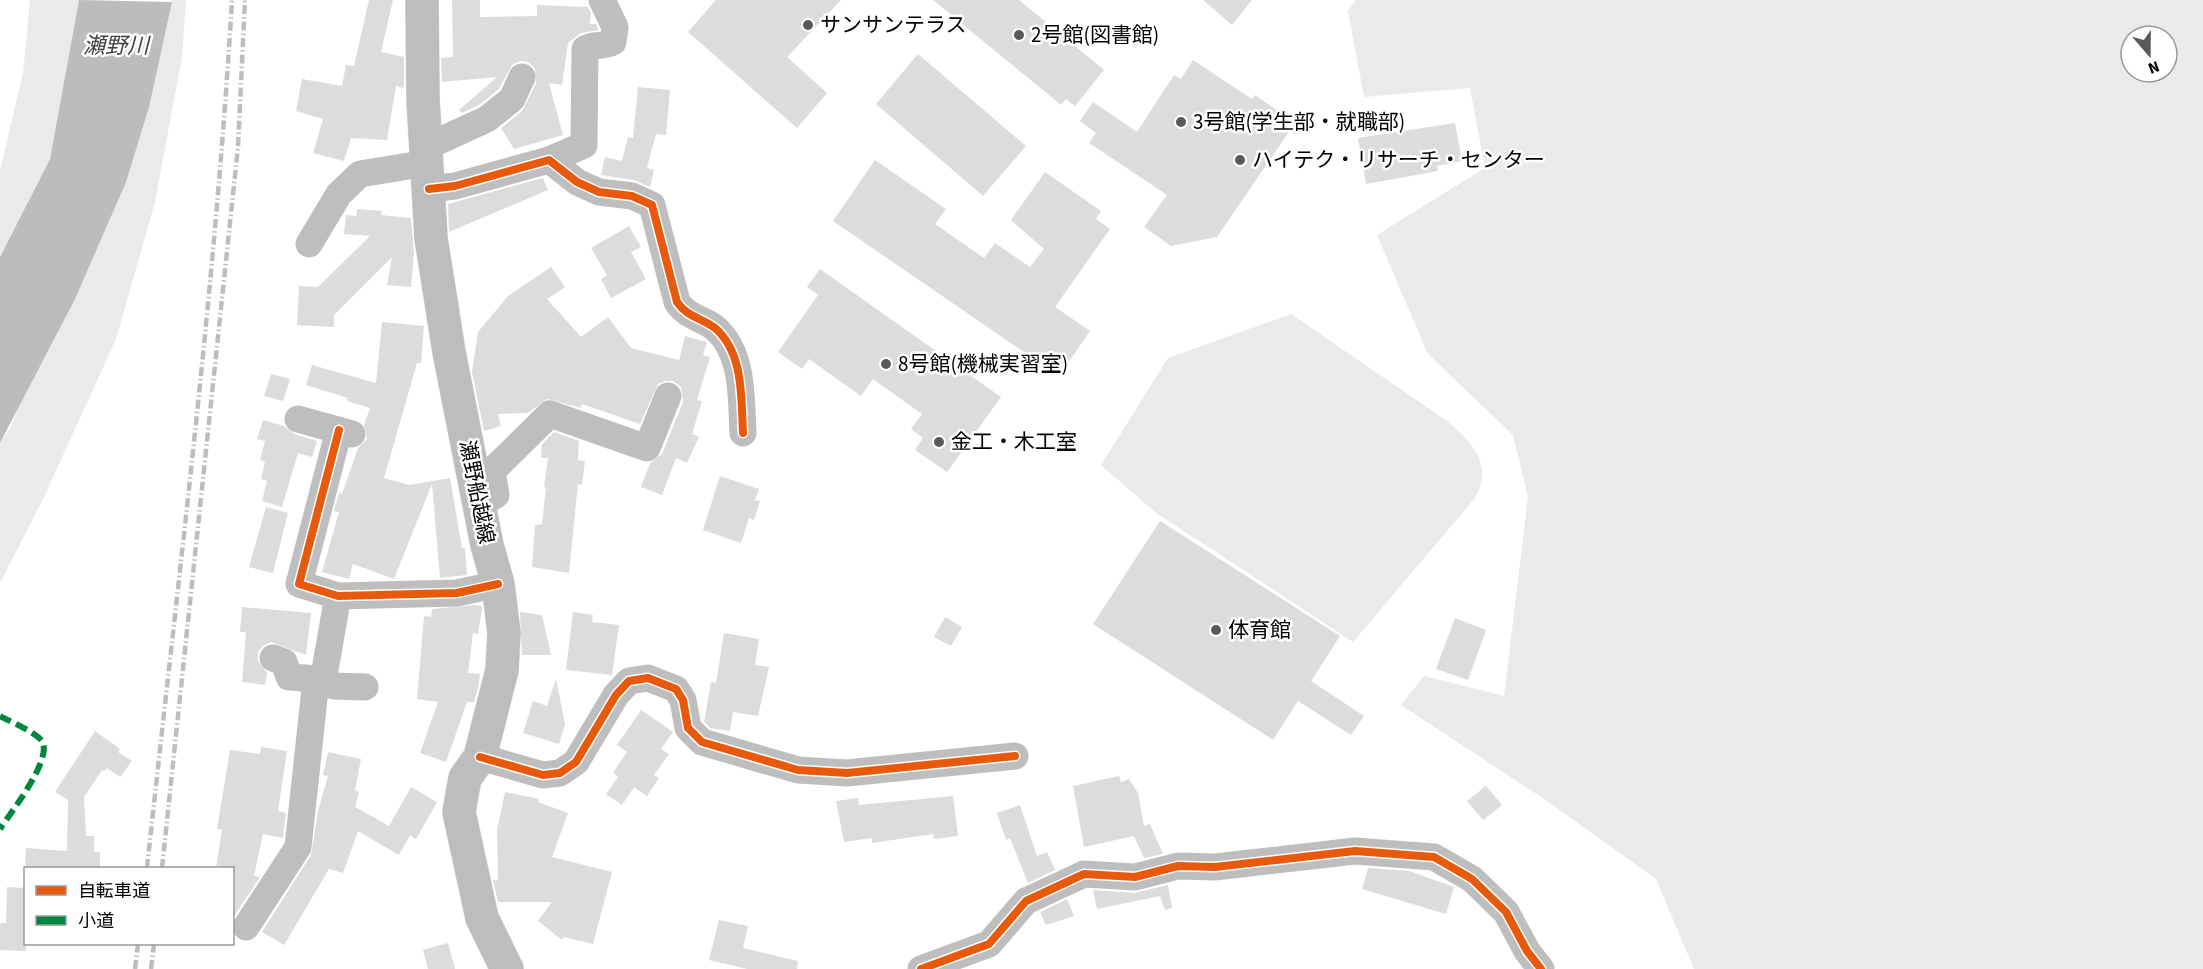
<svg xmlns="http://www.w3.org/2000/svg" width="2203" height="969" font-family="'Source Sans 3','Noto Sans JP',sans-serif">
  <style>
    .green { fill: #eaeaea; fill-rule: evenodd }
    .water { fill: #bcbcbc }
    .building { fill: #dcdcdc }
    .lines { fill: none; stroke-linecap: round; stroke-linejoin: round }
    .major-casing { stroke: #dbdbdb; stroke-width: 34 }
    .minor { stroke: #bebebe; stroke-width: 27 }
    .major { stroke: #bdbdbd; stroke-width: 33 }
    .rail { stroke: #bdbdbd; stroke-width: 4.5; stroke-dasharray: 9 3 1.5 3; stroke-linecap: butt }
    .quiet { stroke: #00873e; stroke-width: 6; stroke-dasharray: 12 6; stroke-linecap: butt }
    .cycleway-casing { stroke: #fff; stroke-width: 11 }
    .cycleway { stroke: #e8590c; stroke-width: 8 }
    .poi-dot { fill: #595959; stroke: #fff; stroke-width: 2 }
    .labels { text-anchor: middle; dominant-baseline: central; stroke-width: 5; stroke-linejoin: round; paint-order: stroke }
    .poi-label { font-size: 21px; fill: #000; stroke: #fff; text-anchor: start }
    .street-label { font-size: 21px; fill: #000; stroke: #fff }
    .water-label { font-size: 22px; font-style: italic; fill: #404040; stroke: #fff }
  </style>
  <rect width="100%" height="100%" fill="#fff"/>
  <!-- green -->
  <g class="green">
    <polygon points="30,0 79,0 50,159 0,257 0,171 23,73"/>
    <polygon points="172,0 186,0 182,57 155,202 116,339 43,499 0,583 0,443 11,427"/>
    <path d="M1356,0H2203V969H1694L1656,879L1544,799L1401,705L1424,676L1504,696L1528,497L1513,435L1428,354L1377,235L1485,168L1470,88L1364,97L1348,11ZM2131,36H2167V72H2131Z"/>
    <path d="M1291,314L1447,421C1472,442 1495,467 1474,499L1353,642L1155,512L1101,465L1168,358Z"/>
  </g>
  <!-- water -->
  <polygon class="water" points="79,0 172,2 149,107 126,182 75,299 0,443 0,257 50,159"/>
  <!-- building -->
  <g class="building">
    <polygon points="369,0 393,0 381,52 404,57 404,83 403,88 396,86 387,140 351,138 344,161 313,153 323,119 296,111 302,79 342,86 346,65 354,66"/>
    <polygon points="452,0 480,0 480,17 537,16 537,5 588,7 591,13 590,24 596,24 599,30 581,33 568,43 562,85 549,83 563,135 514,149 501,128 522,111 536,84 535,68 528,62 520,61 512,65 499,89 479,105 462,113 459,110 497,77 442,82 441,58 453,57"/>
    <polygon points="716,0 841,0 787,57 827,93 797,128 688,32"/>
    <polygon points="933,0 1019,0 1104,70 1075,106 1066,99 1061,105"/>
    <polygon points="1203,0 1252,0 1232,25"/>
    <polygon points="918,54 1026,146 983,196 876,104"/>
    <polygon points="1193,60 1252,99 1255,95 1295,123 1217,237 1171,246 1144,227 1167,195 1089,143 1096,133 1080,121 1093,102 1137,132 1174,75 1181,79"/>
    <polygon points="638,87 670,90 666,135 656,134 647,168 654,170 650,187 634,180 601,175 605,157 622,161 628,137 633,138"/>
    <polygon points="1455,123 1462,161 1437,166 1438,171 1366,184 1358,138"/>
    <polygon points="875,160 946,209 935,224 984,258 995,243 1030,267 1044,249 1011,220 1045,172 1101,211 1096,219 1110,229 1055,307 1090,331 1059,376 833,221"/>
    <polygon points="543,178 548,190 449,232 448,204"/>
    <polygon points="357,209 382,211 381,215 411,218 414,253 411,287 387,285 392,257 334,315 334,327 297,325 299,286 318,287 370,236 344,234 346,215 356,216"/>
    <polygon points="629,226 641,247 631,252 646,279 611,298 601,279 607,275 591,248"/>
    <polygon points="551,267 565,287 547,299 581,337 608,317 631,348 679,360 685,336 707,342 703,355 710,357 697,400 702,401 692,434 699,437 687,463 676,458 662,495 641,487 650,463 662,454 683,402 681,387 673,381 665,381 658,384 640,424 582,404 581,408 547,399 528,413 498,414 501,426 484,431 472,372 478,332 508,296"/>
    <polygon points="820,269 1001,397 947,472 915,450 923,438 911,429 922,414 873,379 861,396 809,359 802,369 778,352 818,295 807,287"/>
    <polygon points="382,322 424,326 421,363 417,363 384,478 409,485 450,478 462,548 465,548 467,575 440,578 432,484 394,579 353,564 349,579 322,572 339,512 334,511 339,493 342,494 358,448 367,439 364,425 370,408 347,401 348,398 306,385 312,365 376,383"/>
    <polygon points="271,374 290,379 283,401 264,396"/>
    <polygon points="263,420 284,426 294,434 317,441 312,457 298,453 282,507 262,501 267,481 261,479 265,462 260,460 265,441 257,439"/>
    <polygon points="554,432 579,441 578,460 585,461 582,485 578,484 569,573 532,567 535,525 542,524 546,488 544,487 548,458 541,458 542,444"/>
    <polygon points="720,476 759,489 755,500 760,501 754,520 749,518 741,543 703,530"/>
    <polygon points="266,507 288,513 273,573 249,567"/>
    <polygon points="1160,521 1340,636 1311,681 1364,716 1351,735 1298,701 1273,740 1093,624"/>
    <polygon points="475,605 482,606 482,609 478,634 473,633 468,673 480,674 478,688 474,702 467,702 446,762 420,753 438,702 417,699 424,616 431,617 432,609"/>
    <polygon points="242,607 311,613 306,655 271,642 263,646 258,652 258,661 267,673 265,685 242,682 246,632 240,632"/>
    <polygon points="520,612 542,615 551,655 522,655"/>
    <polygon points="573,612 593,615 592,622 619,625 612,675 566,670"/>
    <polygon points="945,617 962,627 951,646 934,637"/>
    <polygon points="1455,618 1486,630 1468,680 1436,669"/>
    <polygon points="724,633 759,639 755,665 769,667 758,716 733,712 730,731 710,728 704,722 711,682 716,683"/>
    <polygon points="556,679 565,724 559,744 523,733 533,701 547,706"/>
    <polygon points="641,710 673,732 661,749 669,754 654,775 659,778 647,796 634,787 622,805 606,794 618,777 613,773 627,752 617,745"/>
    <polygon points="95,731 120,749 118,752 132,761 120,777 107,768 104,771 102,770 84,797 86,836 94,836 94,852 100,852 100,868 25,868 26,848 67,851 68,800 55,792"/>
    <polygon points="261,747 287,751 278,811 286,813 283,838 263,834 254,876 260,877 234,916 232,868 216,868 222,830 217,829 230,750 260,754"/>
    <polygon points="328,752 361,759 355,790 359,792 355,807 389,826 411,787 437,802 416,839 410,835 399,855 358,831 343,873 329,869 284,945 262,932 311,855 318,811 328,776 323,775"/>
    <polygon points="1119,776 1121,782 1129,779 1138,793 1144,826 1150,824 1163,854 1144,858 1134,836 1084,847 1073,786"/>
    <polygon points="1486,786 1502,805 1483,820 1467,801"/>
    <polygon points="505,792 539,799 538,802 568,813 552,857 612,872 593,944 564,937 562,940 538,921 552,902 498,902 493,880 498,880 497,830"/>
    <polygon points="953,796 958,836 934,839 933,834 872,843 872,838 844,842 836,801 858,798 859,805"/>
    <polygon points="1020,805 1037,856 1047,852 1055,870 1028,883 1010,838 1006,840 997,813"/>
    <polygon points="1368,868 1409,871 1454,887 1446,914 1362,889"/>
    <polygon points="1168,885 1172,908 1165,910 1160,896 1097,909 1093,890 1134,893"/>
    <polygon points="7,887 26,888 26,951 0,950 0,923 6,923"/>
    <polygon points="1067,899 1074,916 1046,925 1040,912"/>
    <polygon points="719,920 748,926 743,948 798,961 797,969 747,969 709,960"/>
    <polygon points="448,943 455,969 428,969 423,950"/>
  </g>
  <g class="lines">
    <defs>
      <polyline id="major" points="422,0 423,99 431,238 449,352 487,545 498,584 504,633 502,670 480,757 465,778 459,812 482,918 507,969"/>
    </defs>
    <!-- major casing -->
    <use href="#major" class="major-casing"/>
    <!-- minor -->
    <g class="minor">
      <polyline points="426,147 487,119 512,99 522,77"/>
      <path d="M549,160L584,145L585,49C593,44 603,47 613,42L615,27L602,0"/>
      <path d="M429,189L455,186L549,160L577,182L599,192L632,196L652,205L677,302C687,317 702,318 715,328C744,353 741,398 743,433"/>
      <polyline points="309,244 339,194 360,174 427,163"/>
      <polyline points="298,419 352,434"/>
      <polyline points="339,430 299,584 338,596 457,593 498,584"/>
      <polyline points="479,505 496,495 492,471 550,414 647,448 668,396"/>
      <polyline points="273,658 284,662 289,677 307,678 315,689"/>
      <polyline points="323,681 334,686 365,687"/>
      <polyline points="480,757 543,775 560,773 576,762 616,695 629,681 648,678 676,689 683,700 688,728 702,742 798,770 847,773 1015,756"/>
      <polyline points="246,927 298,847 315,689 323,681 338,596"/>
      <polyline points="921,969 989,944 1026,901 1084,874 1135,877 1178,866 1215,867 1355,851 1434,857 1472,879 1506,912 1527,951 1541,969"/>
    </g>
    <!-- major -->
    <use href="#major" class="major"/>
    <!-- rail -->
    <g class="rail">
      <path d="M147,868C178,579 215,291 232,0"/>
      <polyline points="162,868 238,147 245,0"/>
      <polyline points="135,969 138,944"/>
      <polyline points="151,969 154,944"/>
    </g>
    <!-- quiet -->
    <path class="quiet" d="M0,716C9,721 40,734 43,743C50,763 11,812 0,829"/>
    <defs>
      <g id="cycleway">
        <path d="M429,189L455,186L549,160L577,182L599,192L632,196L652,205L677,302C687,317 702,318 715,328C744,353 741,398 743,433"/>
        <polyline points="339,430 299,584 338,596 457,593 498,584"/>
        <polyline points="480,757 543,775 560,773 576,762 616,695 629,681 648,678 676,689 683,700 688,728 702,742 798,770 847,773 1015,756"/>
        <polyline points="921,969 989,944 1026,901 1084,874 1135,877 1178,866 1215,867 1355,851 1434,857 1472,879 1506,912 1527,951 1541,969"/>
      </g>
    </defs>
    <!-- cycleway casing -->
    <use href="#cycleway" class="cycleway-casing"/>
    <!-- cycleway -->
    <use href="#cycleway" class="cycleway"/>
  </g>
  <!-- markers -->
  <g class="poi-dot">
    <circle cx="808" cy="25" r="6"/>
    <circle cx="1019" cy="35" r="6"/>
    <circle cx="1181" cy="122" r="6"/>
    <circle cx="1240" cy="160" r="6"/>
    <circle cx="886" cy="364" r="6"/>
    <circle cx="939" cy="442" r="6"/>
    <circle cx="1216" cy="630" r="6"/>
  </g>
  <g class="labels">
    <!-- poi labels -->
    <g class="poi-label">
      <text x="820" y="25">サンサンテラス</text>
      <text x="1031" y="35">2号館(図書館)</text>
      <text x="1193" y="122">3号館(学生部・就職部)</text>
      <text x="1252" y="160">ハイテク・リサーチ・センター</text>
      <text x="898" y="364">8号館(機械実習室)</text>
      <text x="951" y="442">金工・木工室</text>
      <text x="1228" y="630">体育館</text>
    </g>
    <!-- street labels -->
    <g class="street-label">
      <text transform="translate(477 492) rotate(79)">瀬野船越線</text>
    </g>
    <!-- water labels -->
    <g class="water-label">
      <text x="116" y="46">瀬野川</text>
    </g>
  </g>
  <!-- legend -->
  <rect x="24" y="867" width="210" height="78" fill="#ffffff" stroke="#999999" stroke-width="1.5"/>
  <rect x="36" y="886" width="30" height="9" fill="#e8590c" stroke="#999999" stroke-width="1.5"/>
  <text x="78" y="897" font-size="18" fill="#000000">自転車道</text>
  <rect x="36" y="916" width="30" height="9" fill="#00873e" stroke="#999999" stroke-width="1.5"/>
  <text x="78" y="927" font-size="18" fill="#000000">小道</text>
  <!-- north arrow -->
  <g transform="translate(2149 54) rotate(160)"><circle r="28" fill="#ffffff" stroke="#999999" stroke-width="1.5"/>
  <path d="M0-4.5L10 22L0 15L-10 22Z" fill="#595959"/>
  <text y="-9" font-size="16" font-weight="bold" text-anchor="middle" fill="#000000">N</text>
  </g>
</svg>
